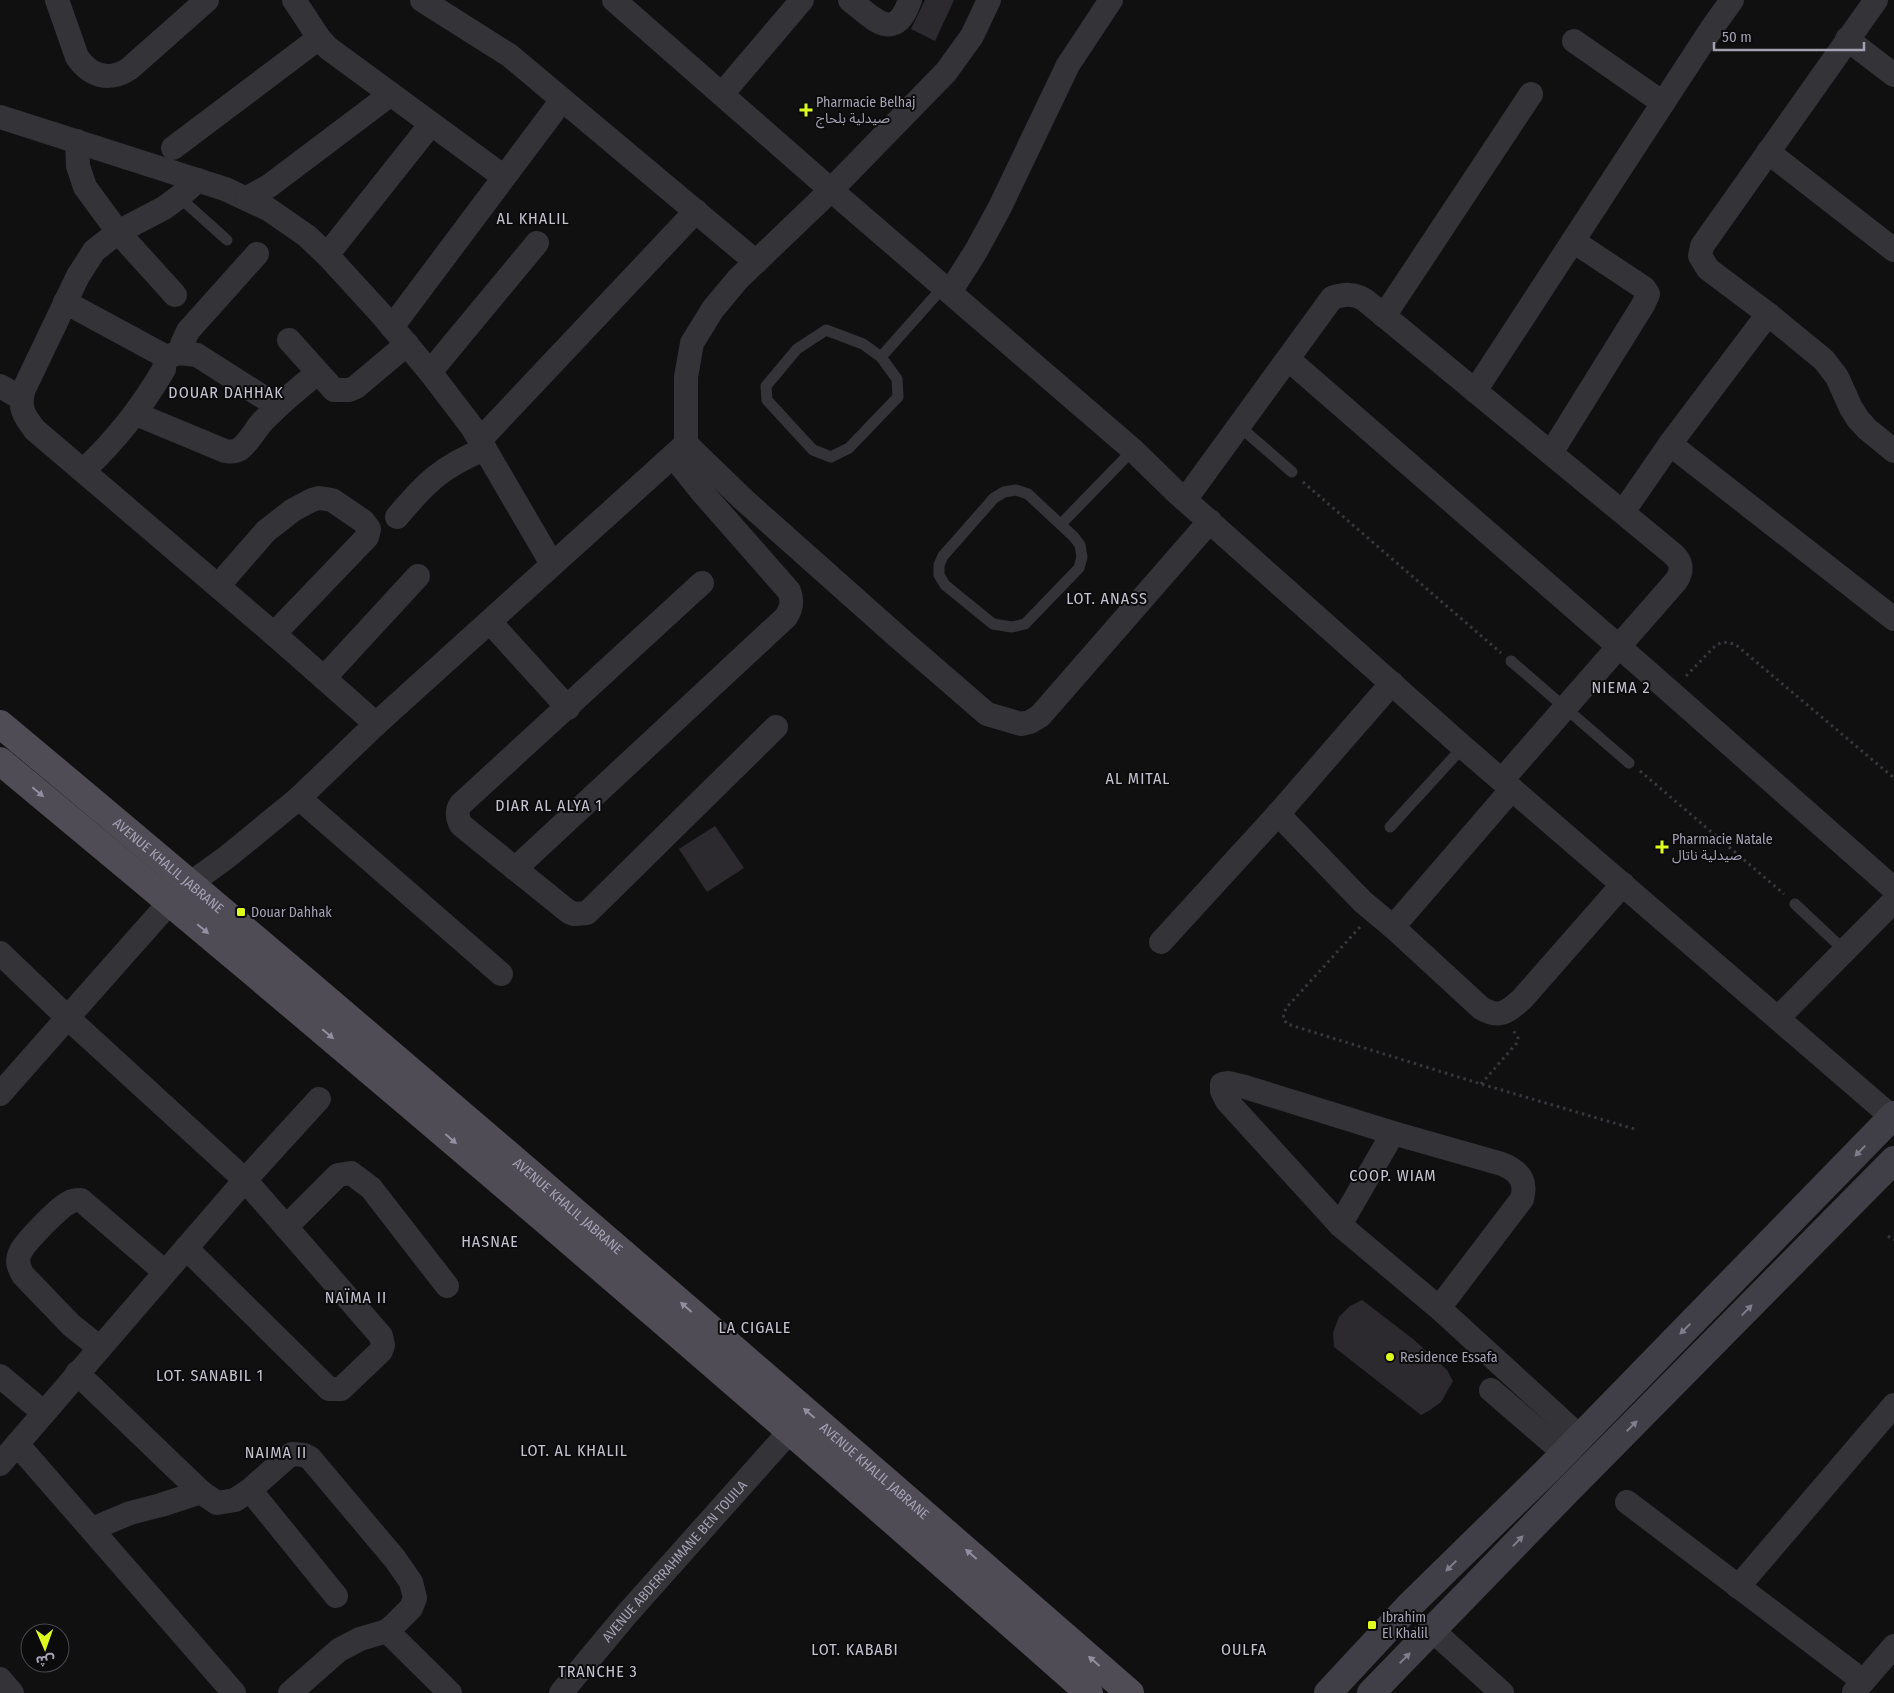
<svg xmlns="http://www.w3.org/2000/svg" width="1894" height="1693" font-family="'Fira Sans Condensed','Noto Sans Arabic',sans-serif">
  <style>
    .building { fill: #2c2a2e }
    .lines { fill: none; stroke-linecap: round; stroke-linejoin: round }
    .path { stroke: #38373e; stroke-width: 3; stroke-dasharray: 2.5 4; stroke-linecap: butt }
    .service { stroke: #343338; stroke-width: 11 }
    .minor { stroke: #343338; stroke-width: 24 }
    .secondary { stroke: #403f47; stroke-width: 28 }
    .primary { stroke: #4f4c56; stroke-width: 28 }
    .oneway { fill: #928fa0 }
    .oneway2 { fill: #807e8d }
    .poi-dot { fill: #defb1e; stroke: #0c0b0c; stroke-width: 2 }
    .labels { text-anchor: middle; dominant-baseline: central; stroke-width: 4; stroke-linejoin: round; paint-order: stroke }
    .poi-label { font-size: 14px; fill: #a3a0b3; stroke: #0c0b0c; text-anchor: start }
    .street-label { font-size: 14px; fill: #a3a0b3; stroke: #0c0b0c }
    .quarter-label { font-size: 16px; letter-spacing: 1px; fill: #c4c1cf; stroke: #0c0b0c }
  </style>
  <rect width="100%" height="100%" fill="#111011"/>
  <!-- building -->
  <g class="building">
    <polygon points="925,0 954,0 935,41 911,29"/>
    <polygon points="715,826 744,868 707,892 679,849"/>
    <polygon points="1362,1300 1413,1339 1447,1370 1453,1381 1441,1402 1430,1410 1421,1415 1334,1347 1333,1333 1339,1317 1350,1306"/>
  </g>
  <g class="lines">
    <!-- path -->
    <g class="path">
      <polyline points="1303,482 1501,653"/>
      <polyline points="1686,676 1716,645 1723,642 1735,644 1894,778"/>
      <polyline points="1640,771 1784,894"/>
      <polyline points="1360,927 1286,1008 1283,1018 1287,1024 1481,1084 1638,1130"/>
      <polyline points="1481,1084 1516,1044 1518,1038 1513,1030"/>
      <polyline points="1888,1236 1894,1240"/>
    </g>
    <!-- service -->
    <g class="service">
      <polyline points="179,197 227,240"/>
      <polygon points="826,330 863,344 881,357 897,379 898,397 849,448 831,457 813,450 788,423 767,400 766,386 797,349"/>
      <polyline points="881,357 944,286"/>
      <polyline points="1239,426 1292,472"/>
      <polygon points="1016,490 1028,494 1074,537 1080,545 1082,557 1079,568 1025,624 1012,627 993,624 945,585 939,575 939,565 943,556 994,498 1004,492"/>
      <polyline points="1061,524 1133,450"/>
      <polyline points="1511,661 1629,763"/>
      <polyline points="1390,827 1463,747"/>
      <polyline points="1795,904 1845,951"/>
    </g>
    <!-- minor -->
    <g class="minor">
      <path d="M57,0L77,57C90,76 109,82 129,69L207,0"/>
      <polyline points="294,0 319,38 328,48 504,177"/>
      <polyline points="422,0 509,55 756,262"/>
      <polyline points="614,0 831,190 1133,450 1175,491 1463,747 1892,1117"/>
      <path d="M850,0C874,19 895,44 910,0"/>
      <polyline points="989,0 972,36 946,72 831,190 738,279 713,309 692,343 686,377 686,444 744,500 898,637 987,714 1021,724 1030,722 1040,716 1210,521"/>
      <polyline points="1876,0 1702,246 1700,256 1708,269 1768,314 1824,360 1837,377 1851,408 1858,419 1867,429 1894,451"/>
      <polyline points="1847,39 1894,75"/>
      <polyline points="1574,41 1663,103"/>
      <polyline points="722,94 802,0"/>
      <polyline points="0,117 225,189 268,209 307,236 327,255 382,315 430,372 472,427 552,564"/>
      <polyline points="77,141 78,166 85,187 118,232 175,295"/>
      <polyline points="173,148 319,38"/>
      <polyline points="1768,152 1894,250"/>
      <path d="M198,180L179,197L164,208L118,232L94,251L78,276L24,389C18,407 24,416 35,430L274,634L376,724"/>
      <polyline points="247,198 269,186 391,94"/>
      <polyline points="327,255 431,124"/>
      <polyline points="950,292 976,251 1000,207 1068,65 1111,0"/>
      <path d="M65,302L161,354L165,361L164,369C142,407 116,440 84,470"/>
      <polyline points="1384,316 1531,94"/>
      <polyline points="392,327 562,100"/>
      <polyline points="289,340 334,390 349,390 356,387 407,344"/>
      <polyline points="180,353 182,344 188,331 257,254"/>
      <polyline points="164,357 180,353 197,355 277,406"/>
      <polyline points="1288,359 1648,672 1894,889"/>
      <polyline points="430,372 537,243"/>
      <polyline points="0,386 21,398"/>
      <polyline points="1475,391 1712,28 1732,0"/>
      <path d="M136,414L225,451C231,452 235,452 240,449C249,442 255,430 262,422C280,404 298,388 318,373"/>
      <polyline points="480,440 696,211"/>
      <polyline points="1670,444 1894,619"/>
      <polyline points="1551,453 1643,305 1648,294 1644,288 1573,241"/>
      <path d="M1185,500L1332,298C1344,294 1354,293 1365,300L1673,554C1682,562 1683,571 1676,581L1502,780"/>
      <polyline points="1623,512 1670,444 1768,314"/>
      <path d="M397,517C426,482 443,466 485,449"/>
      <path d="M702,583L461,804C456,811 457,817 461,825L569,912L574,914L587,913L776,727"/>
      <polyline points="218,586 266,531 293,510 312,500 319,498 332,500 363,521 369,529 367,537 274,634"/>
      <polyline points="490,622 568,708"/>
      <polyline points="324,678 418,576"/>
      <polyline points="299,798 501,974"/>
      <path d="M1278,814L1363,902L1393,927L1481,1008C1499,1019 1508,1012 1522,999L1623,884"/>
      <path d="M515,869L786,617C792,608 793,601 789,591L702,492L673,456"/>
      <polyline points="1393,927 1512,789"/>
      <polyline points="1161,942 1278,814 1392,683"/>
      <polyline points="0,953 68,1018 245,1180 381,1336 383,1345 381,1351 341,1389 329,1389 186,1248"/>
      <polyline points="1778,1018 1894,901"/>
      <polyline points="0,1094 170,902 191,883 227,857 299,798 376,724 686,444"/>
      <polyline points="1340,1225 1393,1133"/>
      <polyline points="286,1227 338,1175 351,1173 371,1188 447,1286"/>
      <path d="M1439,1308L1522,1199C1527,1181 1519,1171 1502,1164L1393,1133L1245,1087L1228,1083L1222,1084V1091L1227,1101L1340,1225L1439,1308L1580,1437"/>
      <path d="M100,1348L71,1325L23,1275C19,1268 16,1261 20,1253C24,1243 59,1207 70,1202C73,1200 77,1200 81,1200L165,1272"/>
      <polyline points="77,1373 201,1492"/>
      <polyline points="0,1376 44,1413"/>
      <polyline points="1491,1390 1564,1453"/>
      <polyline points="17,1444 234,1693"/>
      <polyline points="0,1464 245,1180 319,1099"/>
      <polyline points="250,1490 336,1596"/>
      <polyline points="1627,1502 1863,1681"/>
      <polyline points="92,1529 130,1513 161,1505 201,1492 217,1503 235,1500 250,1490 286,1458 292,1454 304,1455 310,1458 395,1559 411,1582 415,1598 411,1608 395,1624 387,1631 360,1639 339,1650 290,1693"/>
      <polyline points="1738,1587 1894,1405"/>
      <polyline points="387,1631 450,1693"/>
      <polyline points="1433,1631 1502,1693"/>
      <polyline points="0,1679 12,1693"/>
      <polyline points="1854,1692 1894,1646"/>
      <path id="s1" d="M561,1693L626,1615L790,1431"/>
    </g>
    <!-- secondary -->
    <g class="secondary">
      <polyline points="1328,1693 1409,1606 1548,1470 1894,1115"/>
      <polyline points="1371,1693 1569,1489 1894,1160"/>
    </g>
    <!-- primary -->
    <g class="primary">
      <path id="s2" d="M0,724C381,1042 756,1367 1130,1693"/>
      <path d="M0,761C368,1066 731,1377 1089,1693"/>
    </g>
  </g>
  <!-- one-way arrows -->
  <defs><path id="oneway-solid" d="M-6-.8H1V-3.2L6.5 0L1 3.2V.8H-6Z" transform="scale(1.25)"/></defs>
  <g class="oneway">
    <use href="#oneway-solid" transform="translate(38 792) rotate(40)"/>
    <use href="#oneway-solid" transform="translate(203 929) rotate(40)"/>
    <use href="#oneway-solid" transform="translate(328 1034) rotate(40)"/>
    <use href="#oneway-solid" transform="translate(451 1139) rotate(41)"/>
    <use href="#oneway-solid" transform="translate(686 1307) rotate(-139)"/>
    <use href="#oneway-solid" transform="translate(809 1413) rotate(-139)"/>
    <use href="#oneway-solid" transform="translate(971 1554) rotate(-139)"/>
    <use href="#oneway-solid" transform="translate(1094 1661) rotate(-139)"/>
  </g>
  <g class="oneway2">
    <use href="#oneway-solid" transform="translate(1860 1151) rotate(134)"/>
    <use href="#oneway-solid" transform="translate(1747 1310) rotate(-46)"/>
    <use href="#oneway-solid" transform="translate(1685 1329) rotate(135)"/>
    <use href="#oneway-solid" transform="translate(1632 1426) rotate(-45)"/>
    <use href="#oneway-solid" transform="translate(1518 1541) rotate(-46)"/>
    <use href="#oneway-solid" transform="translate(1451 1566) rotate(136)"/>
    <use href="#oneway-solid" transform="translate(1405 1658) rotate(-45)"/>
  </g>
  <!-- markers -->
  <g class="poi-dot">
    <path d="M803.5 102.5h5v5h5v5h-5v5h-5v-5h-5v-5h5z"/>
    <path d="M1659.5 839.5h5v5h5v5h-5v5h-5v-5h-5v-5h5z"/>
    <rect x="236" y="907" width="10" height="10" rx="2.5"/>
    <circle cx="1390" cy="1357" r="5"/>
    <rect x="1367" y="1620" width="10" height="10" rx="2.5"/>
  </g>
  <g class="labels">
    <!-- poi labels -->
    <g class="poi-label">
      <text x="816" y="102">Pharmacie Belhaj<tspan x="816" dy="16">صيدلية بلحاج</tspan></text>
      <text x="1672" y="839">Pharmacie Natale<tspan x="1672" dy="16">صيدلية ناتال</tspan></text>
      <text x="251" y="912">Douar Dahhak</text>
      <text x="1400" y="1357">Residence Essafa</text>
      <text x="1382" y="1617">Ibrahim<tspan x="1382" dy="16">El Khalil</tspan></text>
    </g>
    <!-- street labels -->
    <g class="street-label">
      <text stroke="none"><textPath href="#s2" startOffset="220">AVENUE KHALIL JABRANE</textPath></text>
      <text stroke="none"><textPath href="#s2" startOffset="745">AVENUE KHALIL JABRANE</textPath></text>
      <text stroke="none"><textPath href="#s2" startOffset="1150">AVENUE KHALIL JABRANE</textPath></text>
      <text stroke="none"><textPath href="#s1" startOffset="174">AVENUE ABDERRAHMANE BEN TOUILA</textPath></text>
    </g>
    <!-- quarter labels -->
    <g class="quarter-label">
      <text x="533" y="218">AL KHALIL</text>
      <text x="226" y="392">DOUAR DAHHAK</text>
      <text x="1107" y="598">LOT. ANASS</text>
      <text x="1621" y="687">NIEMA 2</text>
      <text x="1138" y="778">AL MITAL</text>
      <text x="549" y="805">DIAR AL ALYA 1</text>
      <text x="1393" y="1175">COOP. WIAM</text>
      <text x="490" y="1241">HASNAE</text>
      <text x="356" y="1297">NAÏMA II</text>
      <text x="755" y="1327">LA CIGALE</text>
      <text x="210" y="1375">LOT. SANABIL 1</text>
      <text x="574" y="1450">LOT. AL KHALIL</text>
      <text x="276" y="1452">NAIMA II</text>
      <text x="855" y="1649">LOT. KABABI</text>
      <text x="1244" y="1649">OULFA</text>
      <text x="598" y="1671">TRANCHE 3</text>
    </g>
  </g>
  <!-- north arrow -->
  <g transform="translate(45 1648) rotate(178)"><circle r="24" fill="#0c0b0c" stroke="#48474f"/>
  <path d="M0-4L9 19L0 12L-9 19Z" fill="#defb1e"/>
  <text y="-8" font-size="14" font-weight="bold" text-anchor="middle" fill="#a3a0b3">ش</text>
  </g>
  <!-- scale -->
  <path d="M1714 42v8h150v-8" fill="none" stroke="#a3a0b3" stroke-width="2.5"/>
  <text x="1722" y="42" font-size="15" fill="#a3a0b3" stroke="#0c0b0c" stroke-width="4" paint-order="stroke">50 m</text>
</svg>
